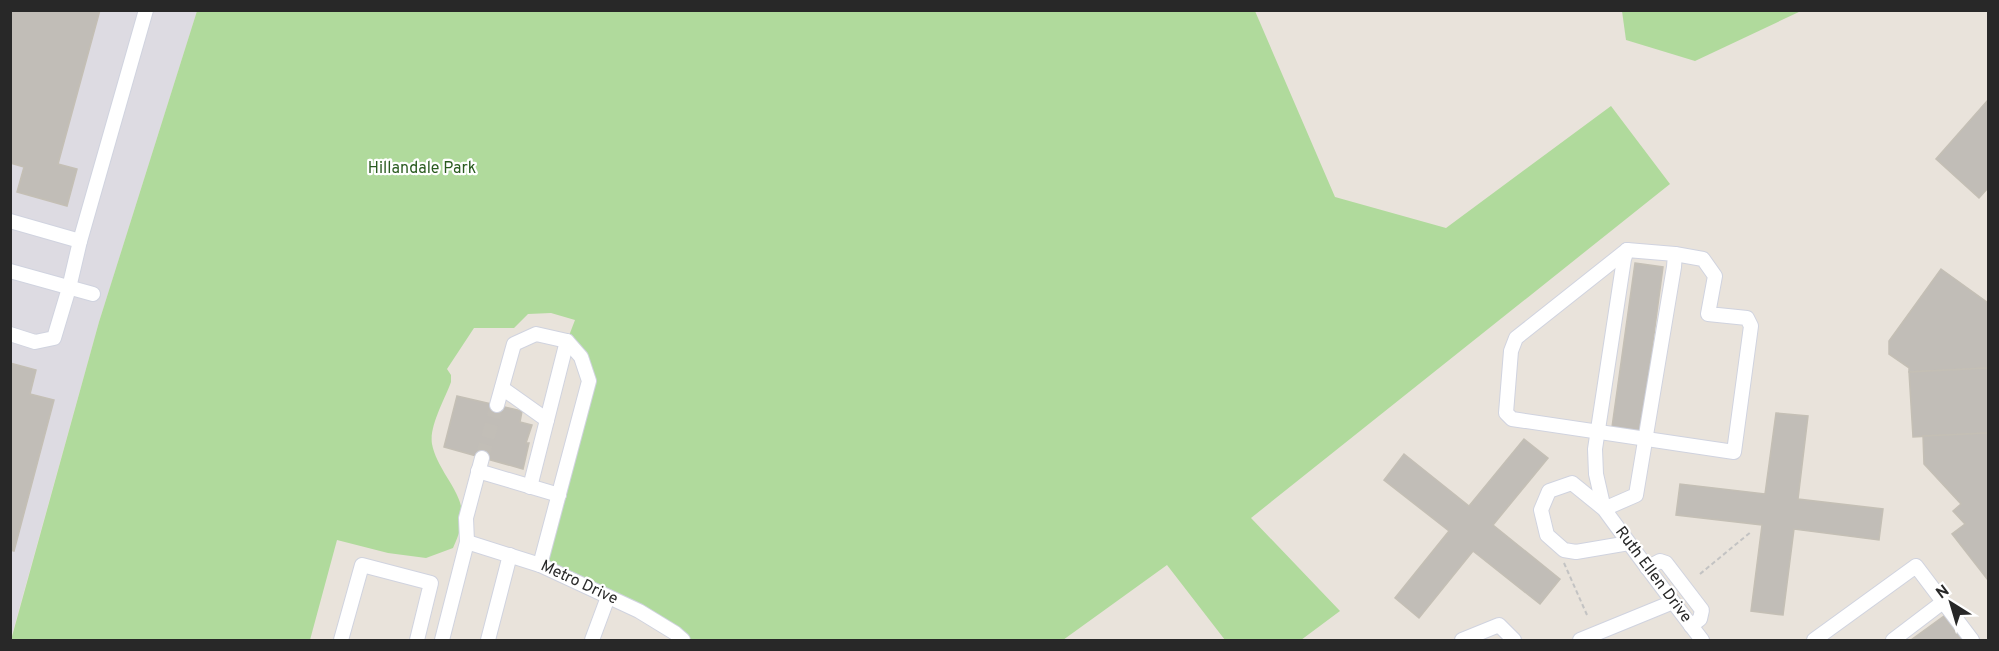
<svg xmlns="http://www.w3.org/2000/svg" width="1999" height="651" font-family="Overpass,sans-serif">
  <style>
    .industrial { fill: #dddbe2 }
    .green { fill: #b0da9c }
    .building { fill: #c1bdb7; stroke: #c4bfb5; stroke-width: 1.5 }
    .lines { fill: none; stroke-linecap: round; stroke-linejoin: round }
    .minor-tunnel { stroke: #c2beb7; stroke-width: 14; stroke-dasharray: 14 7; stroke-linecap: butt }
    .minor-casing { stroke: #d0d3df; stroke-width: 16 }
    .path { stroke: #c3c3c3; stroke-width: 2; stroke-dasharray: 4.5 3; stroke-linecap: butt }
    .minor { stroke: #fff; stroke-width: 14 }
    .labels { text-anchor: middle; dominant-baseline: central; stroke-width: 4.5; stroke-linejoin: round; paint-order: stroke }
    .park-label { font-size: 16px; fill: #2b5c20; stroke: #fff }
    .street-label { font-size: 16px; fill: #282828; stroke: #fff }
  </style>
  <rect width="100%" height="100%" fill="#e9e3db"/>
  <!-- industrial -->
  <polygon class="industrial" points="11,11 197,11 99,322 11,638"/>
  <!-- green -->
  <g class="green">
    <path d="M197,11H1255L1335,197L1446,228L1611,106L1670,184L1251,518L1340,611L1301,640H1225L1167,565L1063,640H683L540,565L589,381L567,341L575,320L551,313L528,314L514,328H474L447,369L451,375V382C445,399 429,426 432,444C434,455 440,465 445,474C464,504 468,515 453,548L426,558L388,553L337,540L310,640H11L99,322Z"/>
    <polygon points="1622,11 1622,10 1801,11 1695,61 1626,40"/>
  </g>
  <!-- building -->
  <g class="building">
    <polygon points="10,10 100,10 58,164 77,169 67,206 17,192 24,167 10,163"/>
    <polygon points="1988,100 1988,188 1979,198 1936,159"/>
    <polygon points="1635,263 1663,267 1641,431 1612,427"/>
    <polygon points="1941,269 1988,303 1988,368 1909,372 1909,368 1889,354 1889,341"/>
    <polygon points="10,363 36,370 30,394 54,400 14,551 10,550"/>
    <polygon points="1988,368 1988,433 1913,437 1909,372"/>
    <polygon points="457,396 522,411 520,422 532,425 526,443 529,443 523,469 444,447"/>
    <polygon points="1776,413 1808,416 1798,499 1883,509 1879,540 1794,529 1783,615 1751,611 1762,525 1676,515 1680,484 1765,494"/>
    <polygon points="1988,433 1988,580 1952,534 1965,524 1953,511 1961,504 1924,464 1923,436"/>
    <polygon points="1524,439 1548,458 1493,525 1560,579 1540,604 1473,551 1419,618 1395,598 1449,531 1384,480 1404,454 1469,506"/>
    <polygon points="1944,616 1961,639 1959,640 1911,640"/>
  </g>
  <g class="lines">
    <!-- minor-tunnel -->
    <polyline class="minor-tunnel" points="482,458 497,405"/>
    <defs>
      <g id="minor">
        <polyline points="10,221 80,241 69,288 54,338 35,342 10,334"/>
        <polyline points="80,241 146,10"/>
        <polyline points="1627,250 1516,338 1511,351 1506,413 1512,419 1734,452 1751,326 1747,318 1708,314 1715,276 1703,259 1675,254"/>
        <polyline points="10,271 93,294"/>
        <polyline points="502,388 547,420"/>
        <polyline points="497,405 514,344 536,334 567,341 581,357 589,381 540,565"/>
        <polyline points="478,471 559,495"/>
        <polyline points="530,487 567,341"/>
        <polyline points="467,542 540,565 639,611 675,633 683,640"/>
        <path d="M1629,543L1576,552L1564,550L1547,535L1541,510L1549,491L1572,483L1604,509L1596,474L1595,449L1624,259L1627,250L1675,254L1674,267L1636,495L1604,509C1636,553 1669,597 1702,640"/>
        <polyline points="1647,568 1660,561 1666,563 1702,610 1700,619 1691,626"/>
        <polyline points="341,640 362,565 431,583 417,640"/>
        <polyline points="442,640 467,542 466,518 482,458"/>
        <polyline points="488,640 510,555"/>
        <polyline points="592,640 608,597"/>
        <polyline points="1462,640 1499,625 1514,640"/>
        <polyline points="1580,640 1673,602"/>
        <polyline points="1814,640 1916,566 1972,640"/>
        <polyline points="1893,640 1943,602"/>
      </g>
    </defs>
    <!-- minor casing -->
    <use href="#minor" class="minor-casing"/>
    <!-- path -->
    <g class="path">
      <polyline points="1564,563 1587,615"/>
      <polyline points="1700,574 1752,531"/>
    </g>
    <!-- minor -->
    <use href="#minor" class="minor"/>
  </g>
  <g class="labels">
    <!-- park labels -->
    <g class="park-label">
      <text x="422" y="169">Hillandale Park</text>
    </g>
    <!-- street labels -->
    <g class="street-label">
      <text transform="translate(1653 575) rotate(53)">Ruth Ellen Drive</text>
      <text transform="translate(579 583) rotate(25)">Metro Drive</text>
    </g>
  </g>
  <!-- border -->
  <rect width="1999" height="651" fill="none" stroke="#282828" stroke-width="24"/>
  <!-- north arrow -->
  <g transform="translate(1951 603) rotate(323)" stroke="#ffffff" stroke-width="4.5" paint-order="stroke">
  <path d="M0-4.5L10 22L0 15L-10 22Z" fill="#282828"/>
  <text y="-9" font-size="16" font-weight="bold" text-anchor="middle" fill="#282828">N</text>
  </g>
</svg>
